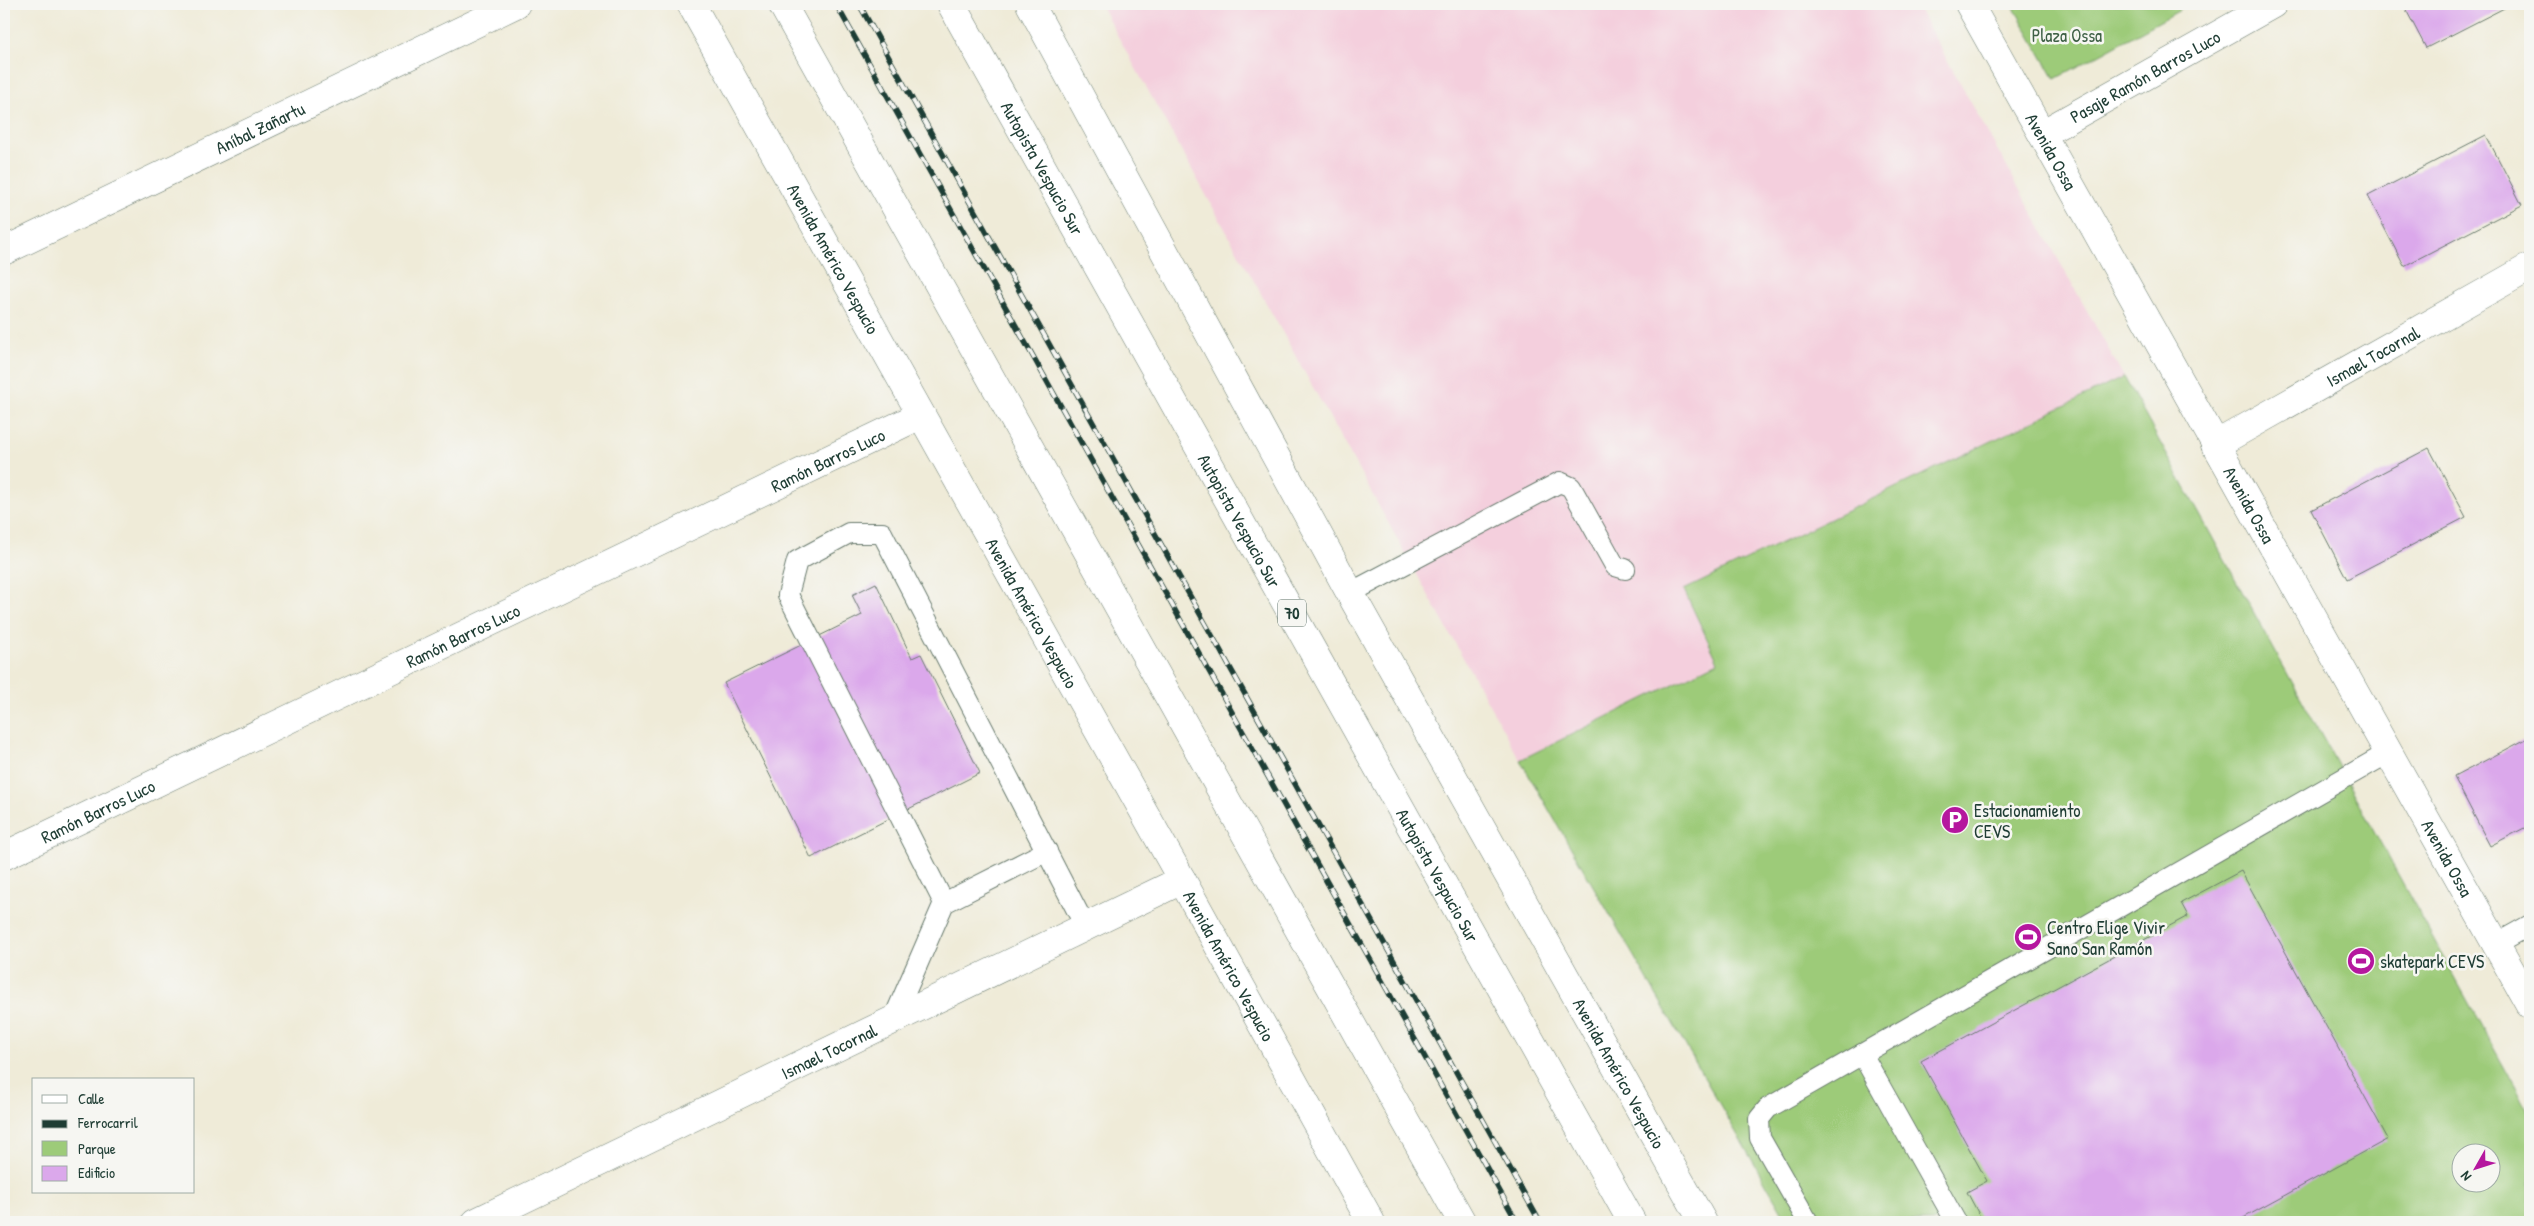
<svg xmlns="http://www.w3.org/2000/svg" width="2534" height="1226" font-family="'Patrick Hand',sans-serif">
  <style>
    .built { fill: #f4cfdd }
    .green { fill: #9dcb79; stroke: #5e8456; fill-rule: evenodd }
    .building { fill: #dba8eb }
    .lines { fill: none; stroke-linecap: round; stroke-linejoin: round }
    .lane-casing { stroke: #687a6d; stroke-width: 22 }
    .street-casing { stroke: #687a6d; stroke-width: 29 }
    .secondary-casing { stroke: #687a6d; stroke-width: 29 }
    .primary-casing { stroke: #687a6d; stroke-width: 29 }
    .highway-casing { stroke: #687a6d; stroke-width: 29 }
    .lane { stroke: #fff; stroke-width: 20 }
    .street { stroke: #fff; stroke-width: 28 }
    .secondary { stroke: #fff; stroke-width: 28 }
    .primary { stroke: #fff; stroke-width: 28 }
    .highway { stroke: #fff; stroke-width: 28 }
    .rail-casing { stroke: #1f3d34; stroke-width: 5.5 }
    .rail { stroke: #f6f6f2; stroke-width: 4; stroke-dasharray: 11; stroke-linecap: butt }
    .labels { text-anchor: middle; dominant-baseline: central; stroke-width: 5; stroke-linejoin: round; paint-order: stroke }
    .shield { fill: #f6f6f2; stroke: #60746d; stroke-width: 1 }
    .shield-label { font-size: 16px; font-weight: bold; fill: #1f3d34 }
    .park-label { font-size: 18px; fill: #3e6045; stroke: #f6f6f2 }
    .street-label { font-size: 18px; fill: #1f3d34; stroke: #f6f6f2 }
    .poi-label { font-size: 18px; fill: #1f3d34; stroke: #f6f6f2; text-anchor: start }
  </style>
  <rect width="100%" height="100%" fill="#f6f6f2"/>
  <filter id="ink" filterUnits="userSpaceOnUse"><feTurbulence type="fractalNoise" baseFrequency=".02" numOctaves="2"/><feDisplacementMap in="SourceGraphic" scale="10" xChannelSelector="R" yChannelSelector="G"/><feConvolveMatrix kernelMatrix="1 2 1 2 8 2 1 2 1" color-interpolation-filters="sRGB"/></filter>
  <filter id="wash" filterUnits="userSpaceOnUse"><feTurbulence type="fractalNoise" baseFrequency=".0096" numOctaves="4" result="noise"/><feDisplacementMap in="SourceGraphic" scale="20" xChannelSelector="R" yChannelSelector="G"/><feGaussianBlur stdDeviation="1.12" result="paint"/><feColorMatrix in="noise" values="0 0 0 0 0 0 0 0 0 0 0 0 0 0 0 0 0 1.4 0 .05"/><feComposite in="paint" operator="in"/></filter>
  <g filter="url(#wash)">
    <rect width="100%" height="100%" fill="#efebd8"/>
    <!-- built -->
    <polygon class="built" points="1100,4 1916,4 2124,377 1684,590 1718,662 1520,760"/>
    <!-- green -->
    <g class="green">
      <polygon points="2012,4 2191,4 2055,79"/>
      <path d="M2124,377L2530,1114V1222H1788L1520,760L1718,662L1684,590ZM2462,1154H2492V1184H2462Z"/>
    </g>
    <g id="blocks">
      <!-- building -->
      <g class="building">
        <polygon points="2403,4 2512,4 2426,48"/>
        <polygon points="2486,135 2522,205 2404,266 2368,196"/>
        <polygon points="2429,448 2466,517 2347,579 2311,510"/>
        <polygon points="876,583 912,658 921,654 980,773 811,858 724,683 862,615 852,595"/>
        <polygon points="2530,737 2530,825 2490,846 2454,777"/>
        <polygon points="2241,871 2388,1139 2236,1222 1983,1222 1967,1192 1987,1181 1921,1061 2188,916 2181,903"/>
      </g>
    </g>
  </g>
  <g filter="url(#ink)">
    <use href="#blocks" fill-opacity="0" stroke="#687a6d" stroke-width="1"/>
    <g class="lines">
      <defs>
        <g id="lane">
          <polyline points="1350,593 1560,482 1571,487 1615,566 1625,569"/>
          <polyline points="944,903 788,595 797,561 849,533 882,533 1085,926"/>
          <polyline points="2496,944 2530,925"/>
          <polyline points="894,1018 944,903 1047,851"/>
          <polyline points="1862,1054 1956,1222"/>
          <polyline points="1808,1222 1760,1138 1759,1119 1768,1108 2388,753"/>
        </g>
        <g id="street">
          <path id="s1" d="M2042,134L2273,4"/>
          <path id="s2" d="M4,251L516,4"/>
          <path id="s3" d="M2215,445L2530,267"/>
          <path id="s4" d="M4,856L921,415"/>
          <path id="s5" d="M476,1222L1182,880"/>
        </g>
        <g id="secondary">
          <path id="s6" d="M1969,4L2530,1005"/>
        </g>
        <g id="primary">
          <path id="s7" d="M691,4L1182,880L1371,1222"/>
          <path id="s8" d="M1030,4L1350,593L1703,1222"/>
        </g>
        <g id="highway">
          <polyline points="782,4 1462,1222"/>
          <path id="s9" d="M951,4L1632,1222"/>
        </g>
      </defs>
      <!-- lane casing -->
      <use href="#lane" class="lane-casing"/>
      <!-- street casing -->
      <use href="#street" class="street-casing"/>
      <!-- secondary casing -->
      <use href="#secondary" class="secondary-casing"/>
      <!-- primary casing -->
      <use href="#primary" class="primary-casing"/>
      <!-- highway casing -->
      <use href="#highway" class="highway-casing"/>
      <!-- lane -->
      <use href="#lane" class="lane"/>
      <!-- street -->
      <use href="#street" class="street"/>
      <!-- secondary -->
      <use href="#secondary" class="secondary"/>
      <!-- primary -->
      <use href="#primary" class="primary"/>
      <!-- highway -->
      <use href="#highway" class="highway"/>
      <defs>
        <g id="rail">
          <polyline points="836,4 1517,1222"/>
          <polyline points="859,4 1540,1222"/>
        </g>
      </defs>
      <!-- rail casing -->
      <use href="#rail" class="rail-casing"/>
      <!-- rail -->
      <use href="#rail" class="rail"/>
    </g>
  </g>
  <!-- icons -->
  <defs>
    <symbol id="parking-disc" viewBox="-11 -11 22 22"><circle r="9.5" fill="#b5179e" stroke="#f6f6f2"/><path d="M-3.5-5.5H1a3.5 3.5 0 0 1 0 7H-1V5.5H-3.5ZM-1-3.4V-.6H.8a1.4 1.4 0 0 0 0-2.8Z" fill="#fff"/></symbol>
    <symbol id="stadium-disc" viewBox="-11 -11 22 22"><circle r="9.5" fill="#b5179e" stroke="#f6f6f2"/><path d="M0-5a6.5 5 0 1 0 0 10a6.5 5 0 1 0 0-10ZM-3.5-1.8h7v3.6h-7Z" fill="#fff"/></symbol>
  </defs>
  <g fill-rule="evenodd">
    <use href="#parking-disc" x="1939" y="804" width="32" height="32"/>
    <use href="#stadium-disc" x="2012" y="921" width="32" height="32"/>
    <use href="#stadium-disc" x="2345" y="945" width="32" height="32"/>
  </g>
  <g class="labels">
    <!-- shield labels -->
    <rect class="shield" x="1278" y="599.5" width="28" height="27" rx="4"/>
    <g class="shield-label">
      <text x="1292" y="613">70</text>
    </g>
    <!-- park labels -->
    <g class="park-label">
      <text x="2067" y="35">Plaza Ossa</text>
    </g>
    <!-- street labels -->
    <g class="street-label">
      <text stroke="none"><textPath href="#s1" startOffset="118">Pasaje Ramón Barros Luco</textPath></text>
      <text stroke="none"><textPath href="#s2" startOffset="284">Aníbal Zañartu</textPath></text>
      <text stroke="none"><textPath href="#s6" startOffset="169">Avenida Ossa</textPath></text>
      <text stroke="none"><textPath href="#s9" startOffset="188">Autopista Vespucio Sur</textPath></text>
      <text stroke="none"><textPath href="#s7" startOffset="292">Avenida Américo Vespucio</textPath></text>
      <text stroke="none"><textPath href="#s3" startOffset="181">Ismael Tocornal</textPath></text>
      <text stroke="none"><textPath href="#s4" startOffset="914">Ramón Barros Luco</textPath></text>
      <text stroke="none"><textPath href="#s6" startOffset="574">Avenida Ossa</textPath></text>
      <text stroke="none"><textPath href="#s9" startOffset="592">Autopista Vespucio Sur</textPath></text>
      <text stroke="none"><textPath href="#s7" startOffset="698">Avenida Américo Vespucio</textPath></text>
      <text stroke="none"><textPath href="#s4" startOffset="509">Ramón Barros Luco</textPath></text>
      <text stroke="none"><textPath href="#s4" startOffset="104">Ramón Barros Luco</textPath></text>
      <text stroke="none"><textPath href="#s6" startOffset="979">Avenida Ossa</textPath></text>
      <text stroke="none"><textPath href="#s9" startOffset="998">Autopista Vespucio Sur</textPath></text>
      <text stroke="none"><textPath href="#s7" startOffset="1102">Avenida Américo Vespucio</textPath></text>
      <text stroke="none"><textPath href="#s5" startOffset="392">Ismael Tocornal</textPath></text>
      <text stroke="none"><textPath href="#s8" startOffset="1221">Avenida Américo Vespucio</textPath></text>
    </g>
    <!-- poi labels -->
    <g class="poi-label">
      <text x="1974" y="810">Estacionamiento<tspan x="1974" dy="21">CEVS</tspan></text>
      <text x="2047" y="927">Centro Elige Vivir<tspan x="2047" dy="21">Sano San Ramón</tspan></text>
      <text x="2380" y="961">skatepark CEVS</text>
    </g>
  </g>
  <!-- margin -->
  <rect width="2534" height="1226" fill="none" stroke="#f6f6f2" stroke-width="20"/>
  <!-- legend -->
  <rect x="32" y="1078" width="162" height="115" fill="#f6f6f2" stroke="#a0aca6"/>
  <rect x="42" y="1095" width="25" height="8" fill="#ffffff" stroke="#a0aca6"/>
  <text x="78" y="1104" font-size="15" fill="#1f3d34">Calle</text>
  <rect x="42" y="1120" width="25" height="8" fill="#1f3d34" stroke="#a0aca6"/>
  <text x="78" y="1128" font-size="15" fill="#1f3d34">Ferrocarril</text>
  <rect x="42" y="1141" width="25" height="15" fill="#9dcb79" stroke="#a0aca6"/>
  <text x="78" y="1154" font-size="15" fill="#1f3d34">Parque</text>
  <rect x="42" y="1166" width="25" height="15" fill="#dba8eb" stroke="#a0aca6"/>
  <text x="78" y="1178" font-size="15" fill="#1f3d34">Edificio</text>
  <!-- north arrow -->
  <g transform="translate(2476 1168) rotate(231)"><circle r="24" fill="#f6f6f2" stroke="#a0aca6"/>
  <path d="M0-4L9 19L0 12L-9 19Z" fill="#b5179e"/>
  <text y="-8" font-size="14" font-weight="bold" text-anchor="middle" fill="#1f3d34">N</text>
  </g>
</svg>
